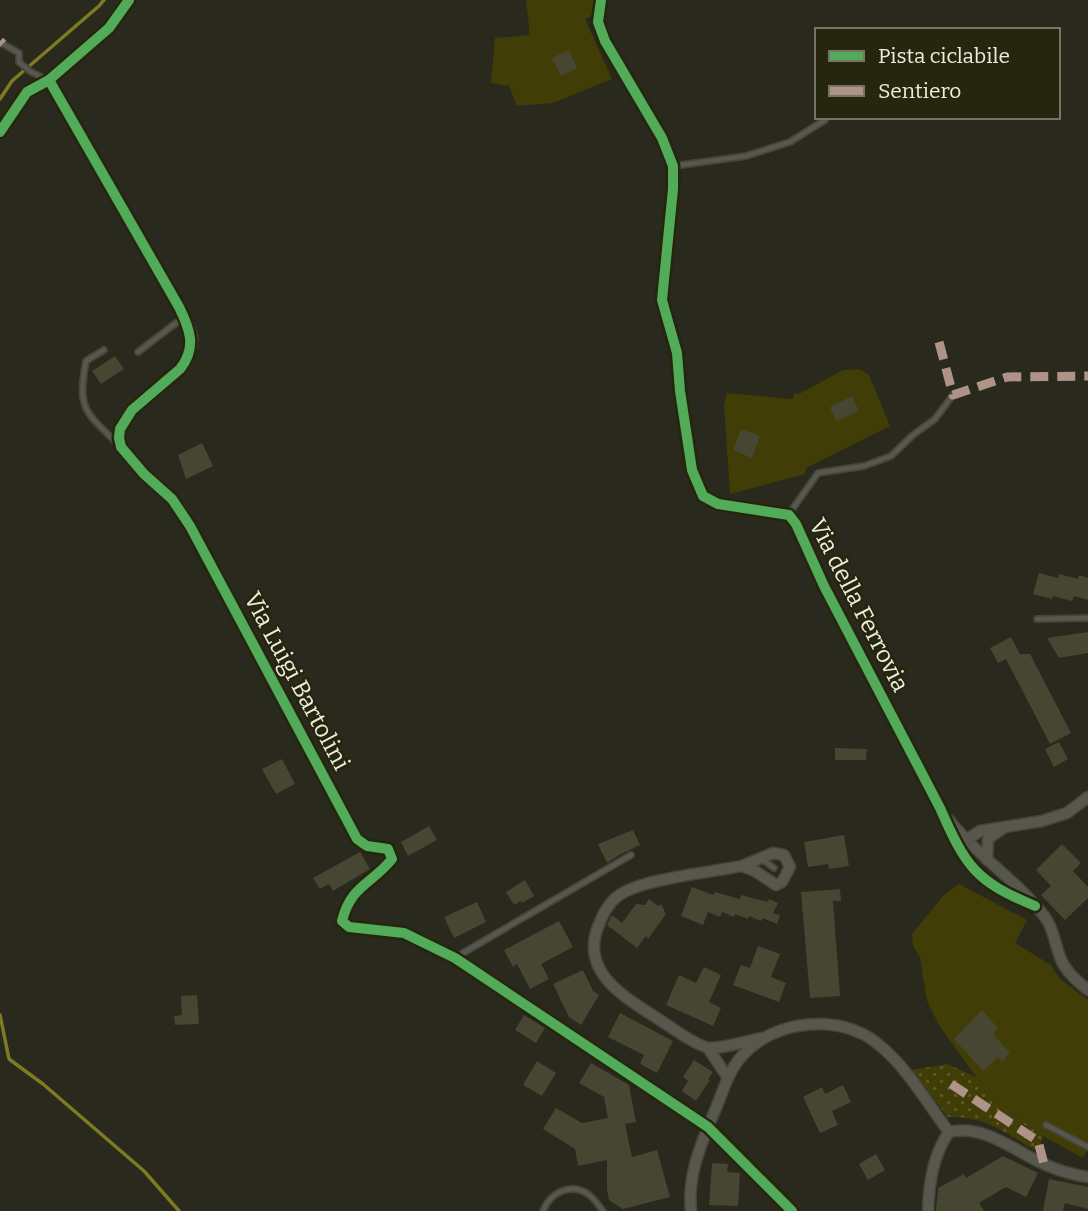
<svg xmlns="http://www.w3.org/2000/svg" width="1088" height="1211" font-family="Bitter,serif">
  <style>
    .park { fill: url(#park-dots) }
    .garden { fill: #403e06 }
    .lines { fill: none; stroke-linecap: round; stroke-linejoin: round }
    .stream { stroke: #7e7a23; stroke-width: 3.5 }
    .building { fill: #464632 }
    .lane-casing { stroke: #46453b; stroke-width: 8 }
    .street-casing { stroke: #46453b; stroke-width: 13 }
    .lane { stroke: #57574d; stroke-width: 4.5 }
    .street { stroke: #57574d; stroke-width: 10 }
    .quiet { stroke: #af9288; stroke-width: 9; stroke-dasharray: 18 9; stroke-linecap: butt }
    .cycleway-casing { stroke: #26250d; stroke-width: 15 }
    .cycleway { stroke: #51ab58; stroke-width: 10 }
    .labels { text-anchor: middle; dominant-baseline: central; stroke-width: 5; stroke-linejoin: round; paint-order: stroke }
    .street-label { font-size: 24px; fill: #ededde; stroke: #26250d }
  </style>
  <defs>
    <pattern id="park-dots" width="8" height="8" patternUnits="userSpaceOnUse" patternTransform="scale(1.75)"><rect width="8" height="8" fill="#403e06"/><path d="M2 2h.1M6 6h.1" fill="none" stroke="#5c5a2a" stroke-width="1.8" stroke-linecap="round"/></pattern>
  </defs>
  <rect width="100%" height="100%" fill="#29291d"/>
  <!-- park -->
  <path class="park" d="M947,1064L976,1077L1013,1114L1043,1136L1038,1152C1005,1133 987,1116 948,1117L911,1070Z"/>
  <!-- garden -->
  <g class="garden">
    <polygon points="526,0 596,0 592,16 585,19 612,79 553,103 517,106 509,86 491,83 495,38 530,35"/>
    <polygon points="859,369 869,375 890,426 806,468 805,474 730,494 724,405 727,393 792,399 795,393 799,394 843,370"/>
    <polygon points="959,884 1027,920 1015,943 1051,965 1059,978 1088,1000 1088,1149 1083,1158 1043,1136 1013,1114 976,1077 939,1025 927,1001 920,957 913,946 912,934 943,896"/>
  </g>
  <g class="lines">
    <!-- stream -->
    <g class="stream">
      <polyline points="0,99 12,81 99,6 104,0"/>
      <polyline points="0,1015 9,1059 43,1084 144,1171 179,1211"/>
    </g>
  </g>
  <!-- building -->
  <g class="building">
    <polygon points="569,50 577,68 561,76 552,58"/>
    <polygon points="115,356 124,369 101,384 92,371"/>
    <polygon points="852,396 859,411 836,421 830,407"/>
    <polygon points="741,429 760,436 752,458 733,450"/>
    <polygon points="202,443 213,466 186,479 178,455"/>
    <polygon points="1039,573 1058,578 1059,574 1078,579 1079,575 1088,578 1088,600 1074,596 1072,601 1053,596 1052,599 1033,594"/>
    <polygon points="1088,632 1088,653 1059,658 1047,638"/>
    <polygon points="1011,637 1020,654 1030,654 1071,733 1050,744 1006,659 998,663 990,648"/>
    <polygon points="1059,742 1068,759 1054,767 1045,749"/>
    <polygon points="835,748 867,749 866,760 835,760"/>
    <polygon points="282,759 295,784 276,794 262,769"/>
    <polygon points="429,826 437,840 408,856 401,842"/>
    <polygon points="633,830 640,845 619,855 607,863 598,844"/>
    <polygon points="844,835 849,866 829,869 828,864 808,867 804,842"/>
    <polygon points="1062,844 1081,863 1073,871 1088,887 1088,898 1065,920 1041,895 1051,886 1036,870"/>
    <polygon points="360,852 370,869 333,891 329,884 320,889 313,878"/>
    <polygon points="525,880 534,896 522,903 521,901 514,905 506,892"/>
    <polygon points="692,887 713,895 715,892 740,899 741,895 768,902 769,899 778,903 773,913 780,915 777,924 763,918 761,921 749,916 748,919 735,914 734,917 722,912 720,917 708,912 703,925 681,916"/>
    <polygon points="840,889 841,901 833,901 840,996 810,998 801,892"/>
    <polygon points="649,899 658,906 661,904 666,914 648,939 646,936 637,948 607,925 612,915 622,923 636,904 645,905"/>
    <polygon points="477,902 486,922 454,938 444,917"/>
    <polygon points="559,921 573,947 541,964 549,979 530,989 517,964 513,967 504,950"/>
    <polygon points="758,946 780,954 771,977 786,983 779,1002 733,985 741,965 750,968"/>
    <polygon points="704,967 721,975 709,1002 721,1008 713,1026 666,1005 679,975 696,983"/>
    <polygon points="583,970 593,991 599,995 581,1025 569,1017 553,984"/>
    <polygon points="197,995 199,1024 175,1025 174,1016 182,1015 181,996"/>
    <polygon points="982,1010 998,1028 993,1034 1010,1053 1002,1061 998,1057 983,1071 954,1039"/>
    <polygon points="620,1013 673,1041 657,1073 640,1064 644,1055 608,1037"/>
    <polygon points="524,1015 545,1028 536,1043 515,1030"/>
    <polygon points="694,1060 713,1072 708,1079 710,1080 696,1101 682,1091 688,1081 683,1077"/>
    <polygon points="537,1061 556,1073 542,1096 523,1085"/>
    <polygon points="591,1063 629,1085 636,1122 625,1124 632,1157 657,1150 670,1197 623,1209 609,1200 607,1190 607,1160 578,1166 575,1149 543,1129 556,1108 582,1123 608,1118 604,1097 579,1083"/>
    <polygon points="843,1085 851,1102 832,1111 838,1125 820,1133 803,1097 822,1087 825,1094"/>
    <polygon points="876,1154 885,1170 868,1180 859,1164"/>
    <polygon points="1003,1156 1038,1173 1026,1197 1006,1187 979,1203 984,1211 936,1211 938,1188 964,1174 966,1178"/>
    <polygon points="712,1163 728,1164 727,1172 740,1173 738,1206 709,1205"/>
    <polygon points="1049,1179 1088,1187 1088,1209 1065,1203 1063,1211 1043,1211"/>
  </g>
  <g class="lines">
    <defs>
      <g id="lane">
        <polyline points="3,44 19,53 19,62 31,72 48,80"/>
        <polyline points="674,166 746,156 790,142 825,120"/>
        <path d="M104,350L86,361C77,409 85,412 118,444"/>
        <polyline points="138,352 180,320 180,314"/>
        <polyline points="789,514 818,473 864,466 891,456 913,435 935,419 953,395"/>
        <polyline points="1037,619 1088,618"/>
        <polyline points="760,858 774,868"/>
        <polyline points="456,957 631,855"/>
        <polyline points="1046,1125 1088,1147"/>
        <path d="M543,1211C550,1193 570,1182 588,1194C594,1198 598,1205 603,1211"/>
      </g>
      <g id="street">
        <path d="M129,0L109,28L49,80L179,307C184,317 190,327 192,337C196,382 105,406 121,444C130,467 156,481 172,499C180,507 185,517 190,526L357,839L367,846L388,849L392,859C372,884 351,885 342,921L349,927L404,933L455,958L708,1127L792,1211"/>
        <path d="M601,0L598,22L605,41L662,138L673,166V189L662,300L677,353L680,391L692,470L703,496L718,504L789,515L796,524L824,586L940,808C966,867 975,881 1035,906"/>
        <path d="M949,820C977,856 1017,880 1045,917C1053,927 1055,944 1060,957C1065,971 1077,981 1088,990"/>
        <polyline points="960,844 980,831 1042,821 1067,813 1088,797"/>
        <polyline points="987,860 988,839 1002,829"/>
        <path d="M742,866L773,853L784,855L790,867L782,882L776,885L755,871L742,866C712,872 640,879 618,896C608,903 602,916 598,927C579,975 630,1000 663,1022C673,1029 699,1047 710,1048C726,1048 746,1041 763,1038"/>
        <polyline points="708,1048 728,1078"/>
        <path d="M691,1211C687,1174 702,1142 716,1108C723,1091 729,1070 742,1056C774,1019 841,1013 878,1044C907,1067 927,1103 949,1132"/>
        <path d="M928,1211C929,1183 933,1155 949,1132C985,1124 1014,1151 1046,1165C1060,1171 1073,1175 1088,1177"/>
      </g>
    </defs>
    <!-- lane casing -->
    <use href="#lane" class="lane-casing"/>
    <!-- street casing -->
    <use href="#street" class="street-casing"/>
    <!-- lane -->
    <use href="#lane" class="lane"/>
    <!-- street -->
    <use href="#street" class="street"/>
    <!-- quiet -->
    <g class="quiet">
      <polyline points="0,41 3,44"/>
      <polyline points="939,342 953,395 1007,377 1088,376"/>
      <polyline points="951,1084 1038,1141 1044,1164"/>
    </g>
    <defs>
      <g id="cycleway">
        <path d="M601,0L598,22L605,41L662,138L673,166V189L662,300L677,353L680,391L692,470L703,496L718,504L789,515L796,524L824,586L940,808C966,867 975,881 1035,906"/>
        <path d="M49,80L179,307C190,329 197,348 180,369L132,410L120,429L119,438L121,447L144,474L172,499L190,526L357,839L367,846L388,849L392,859C372,884 351,885 342,921L349,927L404,933L455,958L708,1127L792,1211"/>
        <polyline points="0,132 27,92 49,80 109,28 129,0"/>
      </g>
    </defs>
    <!-- cycleway casing -->
    <use href="#cycleway" class="cycleway-casing"/>
    <!-- cycleway -->
    <use href="#cycleway" class="cycleway"/>
  </g>
  <g class="labels">
    <!-- street labels -->
    <g class="street-label">
      <text transform="translate(859 605) rotate(63)">Via della Ferrovia</text>
      <text transform="translate(297 681) rotate(62)">Via Luigi Bartolini</text>
    </g>
  </g>
  <!-- legend -->
  <rect x="815" y="28" width="245" height="91" fill="#26250d" stroke="#767561" stroke-width="2"/>
  <rect x="829" y="51" width="35" height="10" fill="#51ab58" stroke="#767561" stroke-width="2"/>
  <text x="878" y="63" font-size="21" fill="#ededde">Pista ciclabile</text>
  <rect x="829" y="86" width="35" height="10" fill="#af9288" stroke="#767561" stroke-width="2"/>
  <text x="878" y="98" font-size="21" fill="#ededde">Sentiero</text>
</svg>
